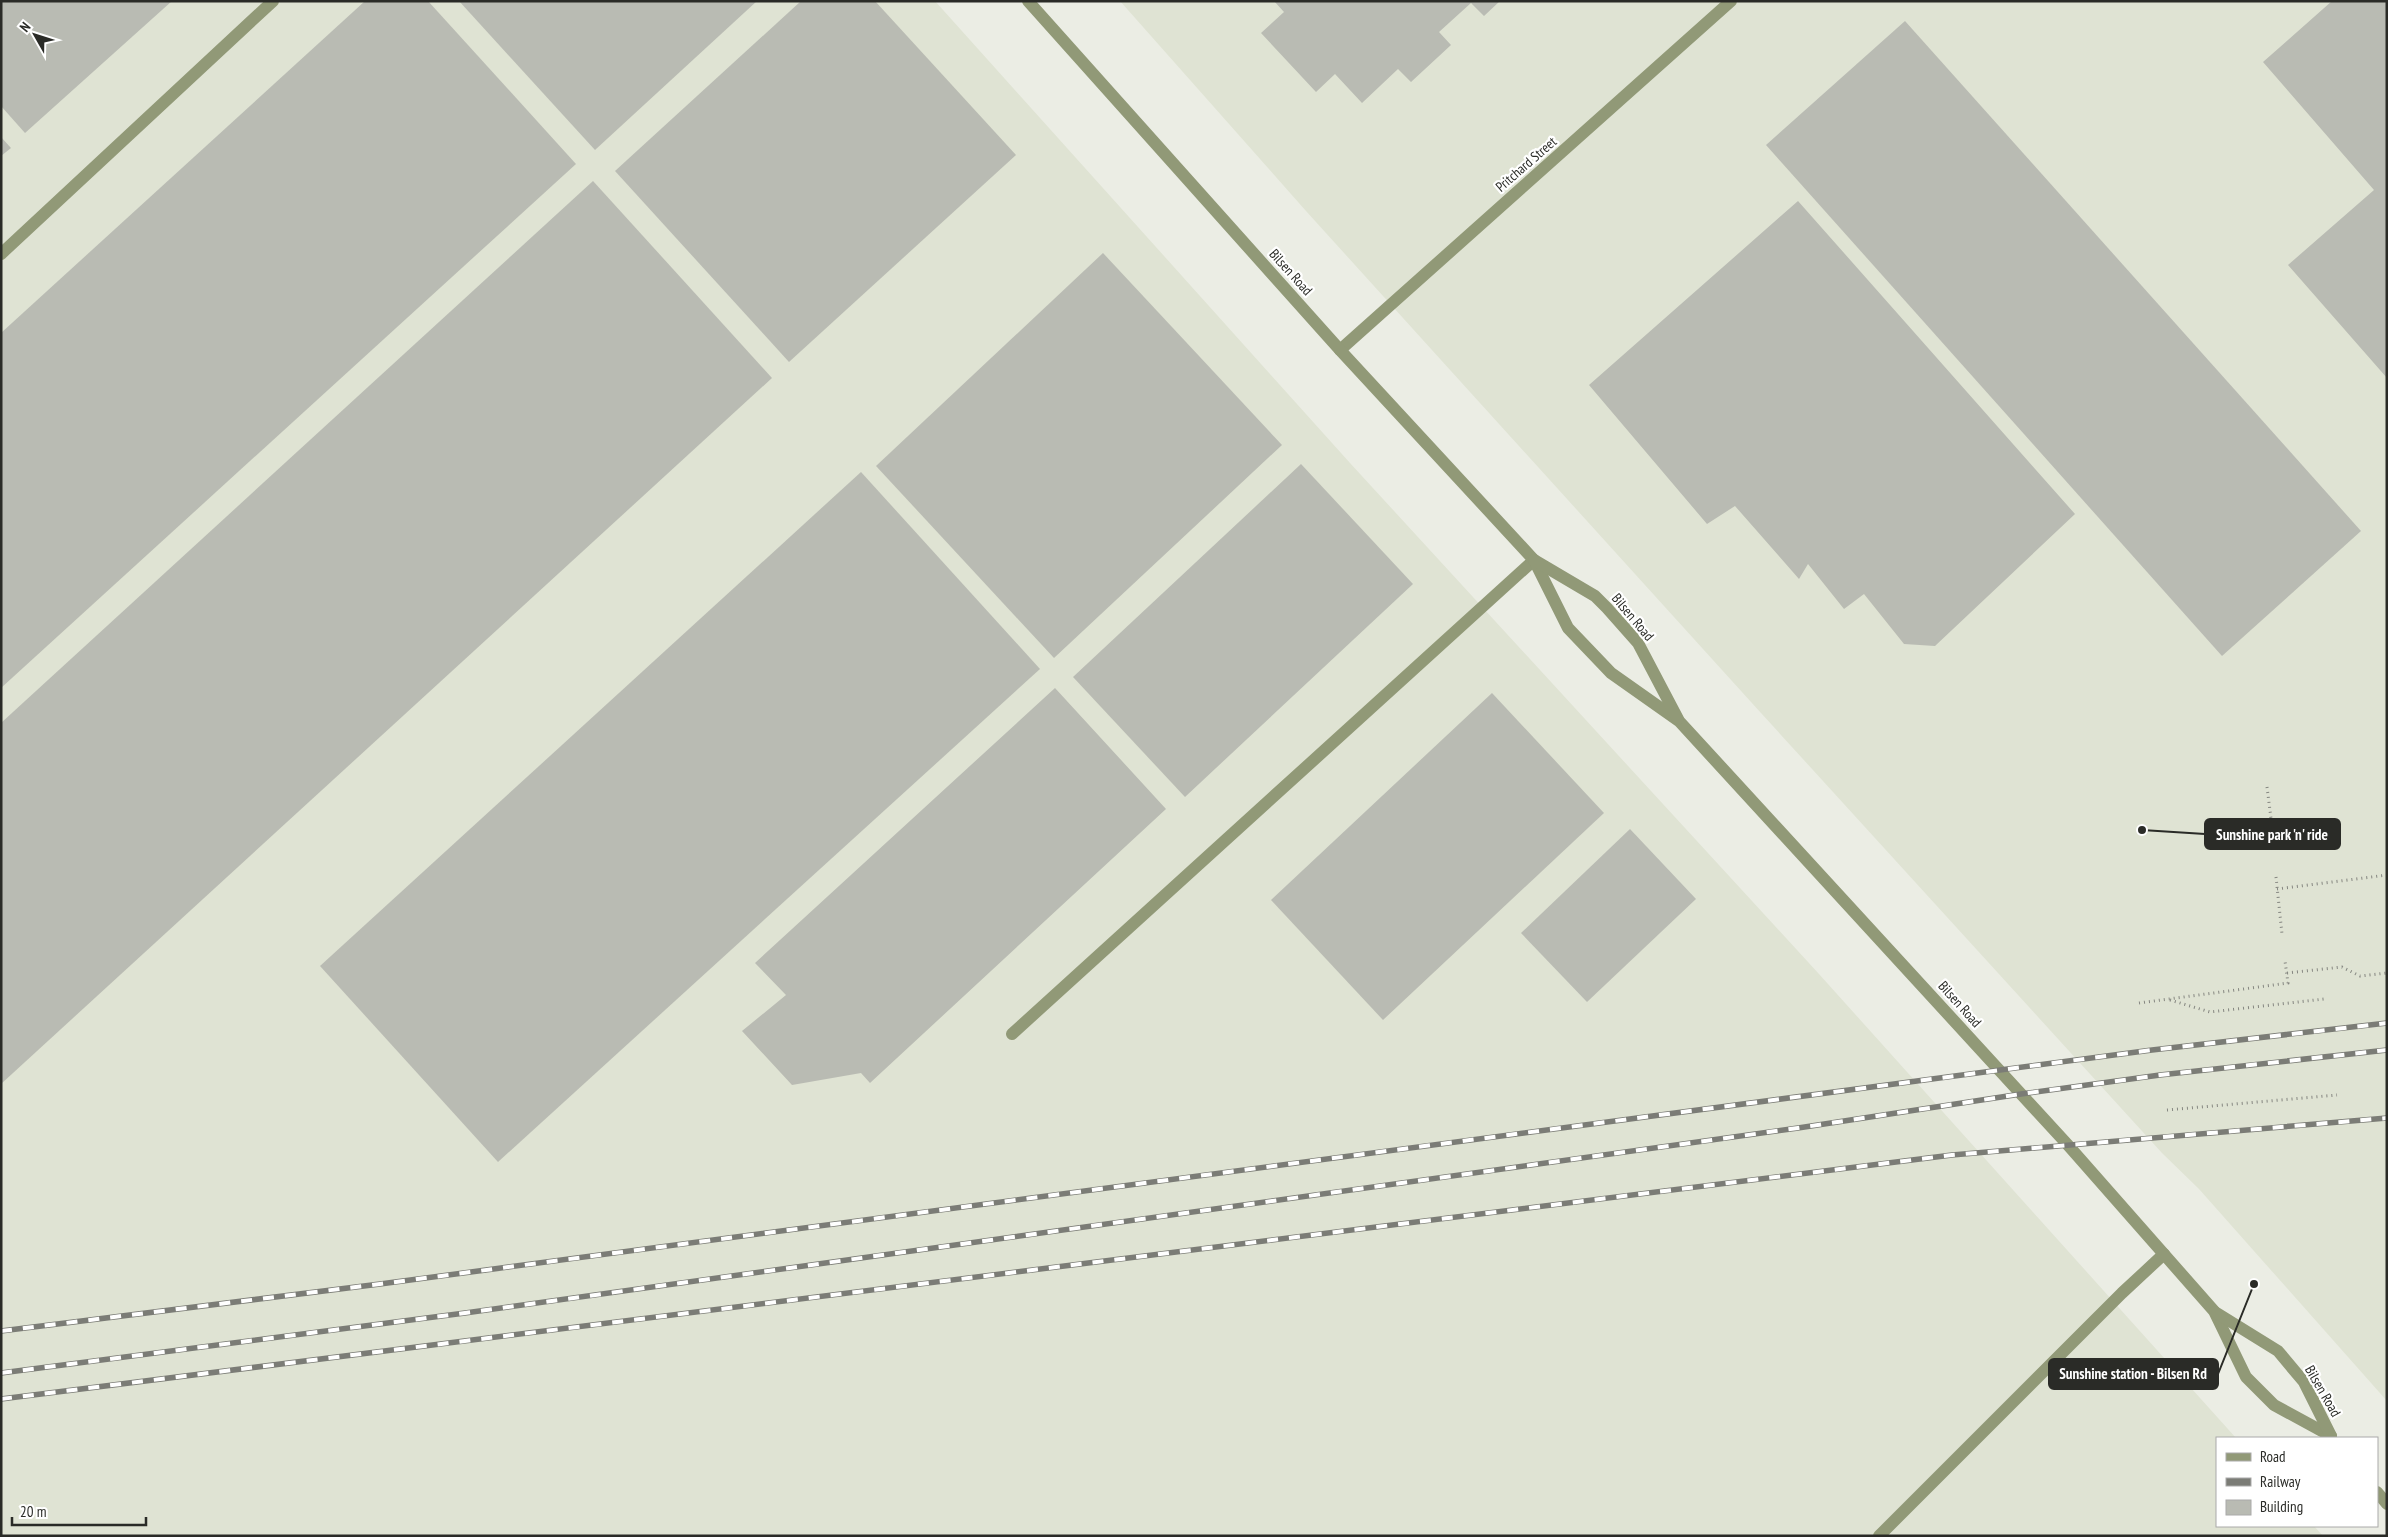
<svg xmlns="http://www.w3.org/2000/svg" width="2388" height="1537" font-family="'PT Sans Narrow',sans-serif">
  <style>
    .built { fill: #dfe3d3 }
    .building { fill: #b9bbb3 }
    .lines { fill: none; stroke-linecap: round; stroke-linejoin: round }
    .path { stroke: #858680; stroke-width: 3; stroke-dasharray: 1 4; stroke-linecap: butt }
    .service { stroke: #919977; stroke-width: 12 }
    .minor { stroke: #919977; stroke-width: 12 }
    .tertiary { stroke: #919977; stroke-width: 12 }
    .rail-casing { stroke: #7b7c76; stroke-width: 5.5 }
    .rail { stroke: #fff; stroke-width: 4; stroke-dasharray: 11; stroke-linecap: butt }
    .labels { text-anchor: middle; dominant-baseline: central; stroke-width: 4.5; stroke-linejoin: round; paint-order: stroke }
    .street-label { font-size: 14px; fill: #2a2b27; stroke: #fff }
    .leader { fill: none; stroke: #2a2b27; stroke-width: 2 }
    .callout-dot { fill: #2a2b27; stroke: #fff; stroke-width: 2 }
    .callout { fill: #2a2b27; stroke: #2a2b27; stroke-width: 2 }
    .callout-label { font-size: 15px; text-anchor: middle; font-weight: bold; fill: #fff }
  </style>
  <rect width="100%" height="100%" fill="#ebede4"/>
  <!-- built -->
  <g class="built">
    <polygon points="1,1 935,1 1350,463 1819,974 2236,1438 2217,1438 2217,1526 2314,1526 2323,1536 1,1536"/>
    <polygon points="1120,1 2387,1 2387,1401 2199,1189 2162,1153 1761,713 1306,211"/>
  </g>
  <!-- building -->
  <g class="building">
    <polygon points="1,1 172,1 25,133 1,106"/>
    <polygon points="365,1 428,1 576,164 1,688 1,333"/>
    <polygon points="459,1 757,1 595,150"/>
    <polygon points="801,1 875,1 1016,155 789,362 615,171"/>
    <polygon points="1274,1 1500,1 1484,16 1471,3 1439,32 1451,45 1411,82 1398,69 1362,103 1335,74 1316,92 1261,33 1284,12"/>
    <polygon points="2332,1 2387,1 2387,378 2288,265 2374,190 2263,62"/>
    <polygon points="1905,21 2361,531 2222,656 1766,145"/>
    <polygon points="1,137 11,148 1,156"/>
    <polygon points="593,181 772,378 1,1084 1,723"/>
    <polygon points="1798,201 2075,514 1935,646 1904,644 1864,594 1844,609 1808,564 1799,579 1735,506 1707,524 1589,385"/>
    <polygon points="1103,253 1282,445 1054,658 876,466"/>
    <polygon points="1301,464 1413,584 1185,797 1073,677"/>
    <polygon points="861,472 1040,669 498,1162 320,966"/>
    <polygon points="1055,688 1166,809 870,1083 861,1073 792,1085 742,1031 786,995 755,963"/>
    <polygon points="1492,693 1604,813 1383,1020 1271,900"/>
    <polygon points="1630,829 1696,899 1587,1002 1521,933"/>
  </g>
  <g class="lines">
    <!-- path -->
    <g class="path">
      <polyline points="2267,787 2275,850"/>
      <polyline points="2276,877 2282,934"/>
      <polyline points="2277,889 2387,875"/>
      <polyline points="2287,973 2342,967 2360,976 2387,973"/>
      <polyline points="2170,1000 2210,1012 2324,999"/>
      <polyline points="2139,1003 2288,983 2285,961"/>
      <polyline points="2167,1110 2337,1095"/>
    </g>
    <!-- service -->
    <g class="service">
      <polyline points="1,254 273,1"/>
      <polyline points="1012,1034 1534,560"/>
      <polyline points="1879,1536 2122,1293 2164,1254"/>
    </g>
    <!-- minor -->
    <polyline class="minor" points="1340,350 1731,1"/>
    <!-- tertiary -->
    <g class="tertiary">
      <polyline points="1028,1 1340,350 1534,560 1568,628 1611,673 1679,721 2067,1144 2214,1311 2246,1377 2274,1405 2331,1436"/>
      <polyline points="1534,560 1595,596 1607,608 1638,643 1678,719"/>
      <polyline points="2215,1312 2278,1351 2304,1382 2331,1436"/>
      <polyline points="2377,1492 2387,1504"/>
    </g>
    <defs>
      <g id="rail">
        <polyline points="1,1331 380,1284 2152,1050 2387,1023"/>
        <polyline points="1,1373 465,1313 1798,1128 2021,1094 2160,1075 2387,1050"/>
        <polyline points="1,1399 1952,1155 2387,1118"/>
      </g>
    </defs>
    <!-- rail casing -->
    <use href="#rail" class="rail-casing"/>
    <!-- rail -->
    <use href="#rail" class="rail"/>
  </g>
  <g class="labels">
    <!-- street labels -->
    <g class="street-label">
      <text transform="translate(1526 164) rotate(-41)">Pritchard Street</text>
      <text transform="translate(1291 272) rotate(48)">Bilsen Road</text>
      <text transform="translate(1633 617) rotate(50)">Bilsen Road</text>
      <text transform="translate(1960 1004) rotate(48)">Bilsen Road</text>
      <text transform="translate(2323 1391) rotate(60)">Bilsen Road</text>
    </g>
  </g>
  <!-- callouts -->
  <path class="leader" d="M2142 830L2205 834M2254 1284L2218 1374"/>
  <g class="callout-dot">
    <circle cx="2142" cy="830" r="5"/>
    <circle cx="2254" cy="1284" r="5"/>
  </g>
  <g class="callout">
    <rect x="2205" y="819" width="135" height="30" rx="5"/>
    <rect x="2049" y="1359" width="169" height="30" rx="5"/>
  </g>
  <g class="callout-label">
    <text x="2272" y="840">Sunshine park 'n' ride</text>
    <text x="2133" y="1379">Sunshine station - Bilsen Rd</text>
  </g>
  <!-- border -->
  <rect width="2388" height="1537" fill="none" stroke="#2a2b27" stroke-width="5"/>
  <!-- legend -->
  <rect x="2216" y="1437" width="162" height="90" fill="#ffffff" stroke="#aaaaa9"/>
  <rect x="2226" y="1453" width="25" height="8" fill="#919977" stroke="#aaaaa9"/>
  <text x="2260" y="1462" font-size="15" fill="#2a2b27">Road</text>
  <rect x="2226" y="1478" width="25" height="8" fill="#7b7c76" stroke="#aaaaa9"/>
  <text x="2260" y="1487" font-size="15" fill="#2a2b27">Railway</text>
  <rect x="2226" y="1500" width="25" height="15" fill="#b9bbb3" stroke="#aaaaa9"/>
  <text x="2260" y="1512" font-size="15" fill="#2a2b27">Building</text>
  <!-- north arrow -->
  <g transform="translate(35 35) rotate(309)" stroke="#ffffff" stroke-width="4" paint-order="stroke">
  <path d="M0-4L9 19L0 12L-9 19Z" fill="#2a2b27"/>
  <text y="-8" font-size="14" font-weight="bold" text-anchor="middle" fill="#2a2b27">N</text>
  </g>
  <!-- scale -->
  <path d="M12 1517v8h134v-8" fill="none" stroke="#2a2b27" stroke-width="2.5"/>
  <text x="20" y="1517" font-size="15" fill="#2a2b27" stroke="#ffffff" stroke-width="4" paint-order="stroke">20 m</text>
</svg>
